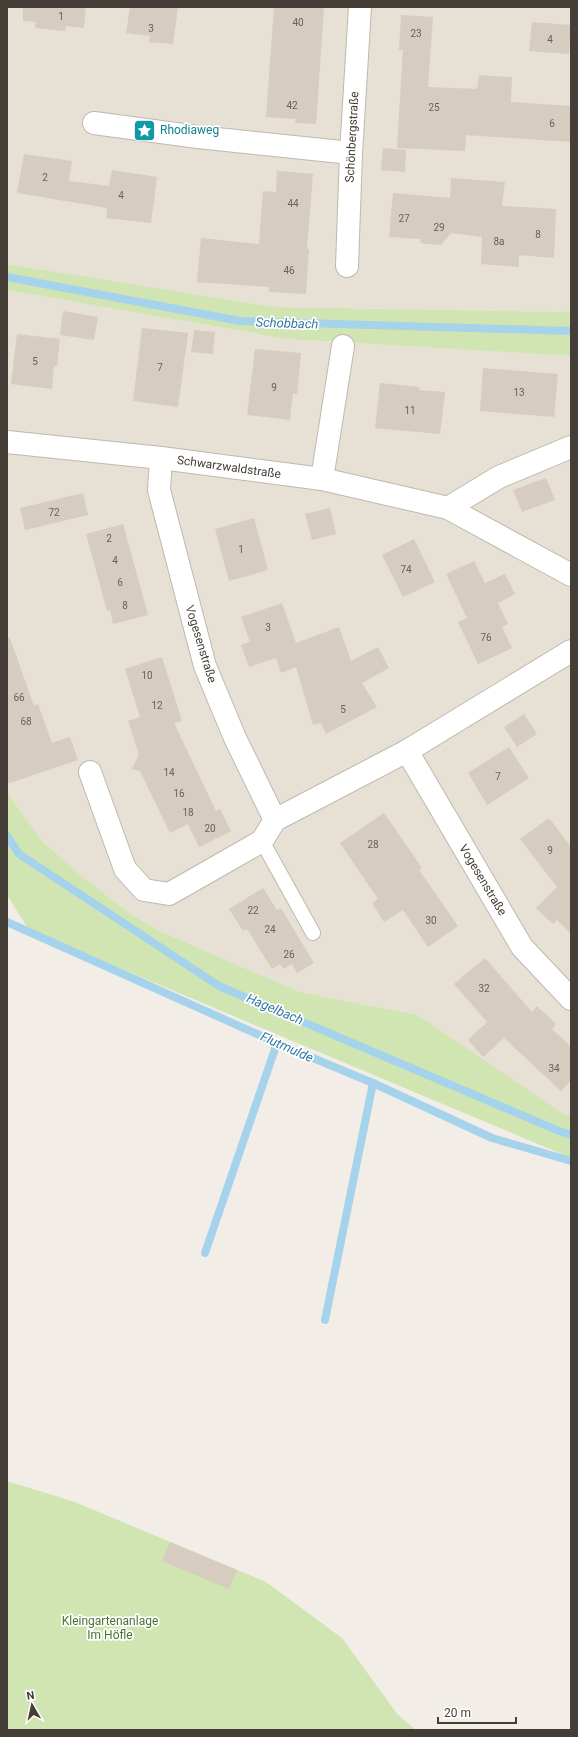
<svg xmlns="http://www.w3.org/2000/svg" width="578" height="1737" font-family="Roboto,sans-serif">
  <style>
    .residential { fill: #e6e0d5 }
    .green { fill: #d0e5b2 }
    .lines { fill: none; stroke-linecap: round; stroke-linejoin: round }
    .stream { stroke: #a6d3ec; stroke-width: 8 }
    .building { fill: #d6ccc0 }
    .service-casing { stroke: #c0b8ad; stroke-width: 16 }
    .minor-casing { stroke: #c0b8ad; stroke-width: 24 }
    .service { stroke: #fff; stroke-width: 14 }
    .minor { stroke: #fff; stroke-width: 22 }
    .labels { text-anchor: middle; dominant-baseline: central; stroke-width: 3.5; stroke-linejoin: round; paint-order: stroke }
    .number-label { font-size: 10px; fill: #696258 }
    .culture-label { font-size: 12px; fill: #0d838f; stroke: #fff; text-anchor: start }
    .street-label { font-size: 12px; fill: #453e36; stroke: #fff }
    .park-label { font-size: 12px; fill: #4b742d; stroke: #fff }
    .water-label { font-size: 13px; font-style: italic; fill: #337aa3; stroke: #fff }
  </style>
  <rect width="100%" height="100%" fill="#f2eee7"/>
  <!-- residential -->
  <g class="residential">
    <polygon points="7,7 571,7 571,312 274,307 7,264"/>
    <polygon points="7,290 287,339 571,356 571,1114 565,1115 418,1015 300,992 155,929 128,912 84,878 42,841 7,792"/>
  </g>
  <!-- green -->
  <g class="green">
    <polygon points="7,264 274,307 571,312 571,356 287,339 7,290"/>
    <polygon points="7,792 42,841 84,878 128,912 155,929 300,992 418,1015 565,1115 571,1114 571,1158 29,930 7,895"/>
    <polygon points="7,1481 75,1502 266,1582 342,1638 398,1715 416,1730 7,1730"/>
  </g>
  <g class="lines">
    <!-- stream -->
    <g class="stream">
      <polyline points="7,277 240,321 571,331"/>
      <polyline points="7,836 19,854 219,986 559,1131 571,1135"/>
      <polyline points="7,922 277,1043 373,1083 492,1138 571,1161"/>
      <polyline points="205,1253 277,1043"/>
      <polyline points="325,1320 373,1083"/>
    </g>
  </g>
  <!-- building -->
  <g class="building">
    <polygon points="23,7 86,7 84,28 66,26 65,31 35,28 36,22 23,21"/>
    <polygon points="130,7 178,7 173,44 149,42 150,36 126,33"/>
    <polygon points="274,7 324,7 316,124 295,123 296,119 266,117"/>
    <polygon points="401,15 433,17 428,87 477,89 479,75 512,77 511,102 571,106 571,142 466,135 465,151 397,148 403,50 399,50"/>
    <polygon points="532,22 571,25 569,54 529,51"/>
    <polygon points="383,148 406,150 405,172 381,170"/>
    <polygon points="24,154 72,161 69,181 109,186 112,170 157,177 151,223 106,218 107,208 17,193"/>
    <polygon points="277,171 313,174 307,249 309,249 306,294 269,292 269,287 197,282 201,238 259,244 263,191 276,192"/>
    <polygon points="451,178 505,182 502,206 556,209 554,258 519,255 519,267 481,264 482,237 451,233 441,245 420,243 421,239 389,237 393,193 450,198"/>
    <polygon points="63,311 98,317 94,340 60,335"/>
    <polygon points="142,328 188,333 178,407 133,401"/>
    <polygon points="194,330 215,332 213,354 191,352"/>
    <polygon points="17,334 60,339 57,366 54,366 52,389 11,384"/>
    <polygon points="255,349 301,353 297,394 293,393 290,420 247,415"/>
    <polygon points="483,368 558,374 554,417 480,411"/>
    <polygon points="380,383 420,387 419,390 445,392 440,434 375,428"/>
    <polygon points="546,478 555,500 522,512 513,490"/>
    <polygon points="83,493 88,515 25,530 20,508"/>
    <polygon points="330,508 336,534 312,540 305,514"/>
    <polygon points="254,518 268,570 229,581 215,529"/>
    <polygon points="123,524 148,615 113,624 110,610 107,611 86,534"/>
    <polygon points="414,539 435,582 403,597 382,555"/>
    <polygon points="474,561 485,583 505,574 515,594 498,603 508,624 502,627 512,648 478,664 458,622 467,618 446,574"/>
    <polygon points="282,603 296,643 339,627 351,661 378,647 389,668 362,683 377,707 326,734 321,723 313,725 296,667 281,673 276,658 249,667 241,645 250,642 241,617"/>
    <polygon points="7,638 10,638 34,706 38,704 52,743 70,737 78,760 7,784"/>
    <polygon points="162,657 182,721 174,723 216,811 220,809 231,831 199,847 188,824 170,833 140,771 132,769 139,754 128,721 140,717 125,669"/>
    <polygon points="524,714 537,734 517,747 504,727"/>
    <polygon points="509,747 529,778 487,805 468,773"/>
    <polygon points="384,813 422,868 419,870 458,926 428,947 403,910 384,922 372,903 378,899 340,843"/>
    <polygon points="549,818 571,847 571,934 557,920 553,924 536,908 557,887 520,839"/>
    <polygon points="263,888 277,910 281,908 314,963 297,973 292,964 283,969 280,964 272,969 247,929 243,931 229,909"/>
    <polygon points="485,958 532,1012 537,1006 556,1024 552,1029 571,1047 571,1080 561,1091 504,1038 483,1057 468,1040 487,1022 454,984"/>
    <polygon points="170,1542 237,1570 229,1589 162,1561"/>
  </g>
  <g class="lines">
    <defs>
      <polyline id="service" points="262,841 313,933"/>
      <g id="minor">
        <polyline points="94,123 198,137 351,153"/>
        <polyline points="347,266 351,153 360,7"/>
        <polyline points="7,442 161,458 322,479 448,508 571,575"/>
        <polyline points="161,458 159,490 205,666 235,738 275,820"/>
        <polyline points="322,479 343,346"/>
        <polyline points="448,508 499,477 571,447"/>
        <polyline points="407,751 522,947 571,999"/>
        <polyline points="90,772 125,869 144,890 169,894 262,841 275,820 407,751 571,651"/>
      </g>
    </defs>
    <!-- service casing -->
    <use href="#service" class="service-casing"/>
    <!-- minor casing -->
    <use href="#minor" class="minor-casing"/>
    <!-- service -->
    <use href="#service" class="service"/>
    <!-- minor -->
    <use href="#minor" class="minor"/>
  </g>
  <!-- icons -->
  <defs>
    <symbol id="sight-square" viewBox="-11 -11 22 22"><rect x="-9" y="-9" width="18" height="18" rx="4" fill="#0f9aa8" stroke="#fff"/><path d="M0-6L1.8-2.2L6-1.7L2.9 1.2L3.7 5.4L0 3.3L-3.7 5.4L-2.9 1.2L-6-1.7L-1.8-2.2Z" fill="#fff"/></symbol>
  </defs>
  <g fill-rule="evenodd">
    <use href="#sight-square" x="132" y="118" width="25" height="25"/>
  </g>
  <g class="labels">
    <!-- number labels -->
    <g class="number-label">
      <text x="61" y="16">1</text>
      <text x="298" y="22">40</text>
      <text x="151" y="28">3</text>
      <text x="416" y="33">23</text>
      <text x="550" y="39">4</text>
      <text x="292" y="105">42</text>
      <text x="434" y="107">25</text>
      <text x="552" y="123">6</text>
      <text x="45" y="177">2</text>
      <text x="121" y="195">4</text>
      <text x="293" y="203">44</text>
      <text x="404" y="218">27</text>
      <text x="439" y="227">29</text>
      <text x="538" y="234">8</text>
      <text x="499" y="241">8a</text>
      <text x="289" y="270">46</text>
      <text x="35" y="361">5</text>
      <text x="160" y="367">7</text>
      <text x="274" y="387">9</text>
      <text x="519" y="392">13</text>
      <text x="410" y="410">11</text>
      <text x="54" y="512">72</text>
      <text x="109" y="538">2</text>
      <text x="241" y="549">1</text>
      <text x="115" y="560">4</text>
      <text x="406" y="569">74</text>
      <text x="120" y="582">6</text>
      <text x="125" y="605">8</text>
      <text x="268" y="627">3</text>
      <text x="486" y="637">76</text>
      <text x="147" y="675">10</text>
      <text x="19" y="697">66</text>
      <text x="157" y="705">12</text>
      <text x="343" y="709">5</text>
      <text x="26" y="721">68</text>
      <text x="169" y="772">14</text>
      <text x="498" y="776">7</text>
      <text x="179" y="793">16</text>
      <text x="188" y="812">18</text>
      <text x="210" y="828">20</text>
      <text x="373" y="844">28</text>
      <text x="550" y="850">9</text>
      <text x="253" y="910">22</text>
      <text x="431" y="920">30</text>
      <text x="270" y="929">24</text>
      <text x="289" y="954">26</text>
      <text x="484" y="988">32</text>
      <text x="554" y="1068">34</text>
    </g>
    <!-- culture labels -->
    <g class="culture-label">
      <text x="160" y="130">Rhodiaweg</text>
    </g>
    <!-- street labels -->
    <g class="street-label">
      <text transform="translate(352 137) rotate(-87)">Schönbergstraße</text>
      <text transform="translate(229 467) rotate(8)">Schwarzwaldstraße</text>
      <text transform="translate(201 644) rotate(73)">Vogesenstraße</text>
      <text transform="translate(483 880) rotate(59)">Vogesenstraße</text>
    </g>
    <!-- park labels -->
    <g class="park-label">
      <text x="110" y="1621">Kleingartenanlage<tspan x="110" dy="14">Im Höfle</tspan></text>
    </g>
    <!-- water labels -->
    <g class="water-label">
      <text transform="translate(287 323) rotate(2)">Schobbach</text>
      <text transform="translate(275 1009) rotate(23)">Hagelbach</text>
      <text transform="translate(287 1047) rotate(24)">Flutmulde</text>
    </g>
  </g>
  <!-- border -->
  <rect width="578" height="1737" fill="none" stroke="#453e36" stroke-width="16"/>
  <!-- north arrow -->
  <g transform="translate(32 1705) rotate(351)" stroke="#ffffff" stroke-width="3" paint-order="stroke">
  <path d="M0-3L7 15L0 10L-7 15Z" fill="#453e36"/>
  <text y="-6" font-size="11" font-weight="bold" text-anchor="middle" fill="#453e36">N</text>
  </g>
  <!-- scale -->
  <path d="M438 1717v6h78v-6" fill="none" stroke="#453e36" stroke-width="2"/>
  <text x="444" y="1717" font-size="12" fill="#453e36" stroke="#ffffff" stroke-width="3" paint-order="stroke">20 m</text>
</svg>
